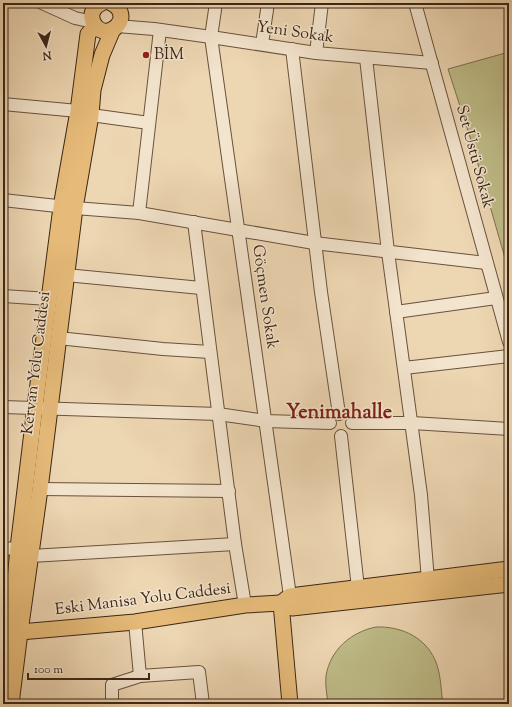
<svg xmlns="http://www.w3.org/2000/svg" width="512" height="707" font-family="'Sorts Mill Goudy',serif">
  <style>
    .green { fill: #bebc88; stroke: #7d714f }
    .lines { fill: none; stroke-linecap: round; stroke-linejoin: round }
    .minor-casing { stroke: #68523d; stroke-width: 14 }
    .major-casing { stroke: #3c2616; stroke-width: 17 }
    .minor { stroke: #f3e4cd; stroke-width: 12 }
    .major { stroke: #e6bb79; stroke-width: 15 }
    .poi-dot { fill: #8f2418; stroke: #f3e4cd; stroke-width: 1.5 }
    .labels { text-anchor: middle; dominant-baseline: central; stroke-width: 3; stroke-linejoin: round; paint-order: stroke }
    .street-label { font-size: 16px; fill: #3c2616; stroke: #f3e4cd }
    .poi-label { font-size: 16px; fill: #3c2616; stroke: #f3e4cd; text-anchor: start }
    .district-label { font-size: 20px; font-weight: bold; fill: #7a1f14; stroke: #f3e4cd }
  </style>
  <rect width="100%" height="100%" fill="#edd6b2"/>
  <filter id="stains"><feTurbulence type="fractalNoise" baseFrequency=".005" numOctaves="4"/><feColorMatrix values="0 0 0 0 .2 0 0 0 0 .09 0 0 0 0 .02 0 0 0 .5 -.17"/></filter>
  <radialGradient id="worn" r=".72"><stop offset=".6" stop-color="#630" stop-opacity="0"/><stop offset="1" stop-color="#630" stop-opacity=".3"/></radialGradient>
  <!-- green -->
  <g class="green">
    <polygon points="509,52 509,272 471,140 448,69"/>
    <path d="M376,627C402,626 428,638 437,665C441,677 441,691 443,704H328C327,695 325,685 326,676C330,650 351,632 376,627Z"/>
  </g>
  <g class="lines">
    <defs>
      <g id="minor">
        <polyline points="42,3 75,18 93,22"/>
        <polyline points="216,3 211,37 290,596"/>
        <polyline points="415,3 509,342"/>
        <polyline points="117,26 154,29 211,37 316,53 432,63"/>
        <polyline points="262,44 268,3"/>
        <polyline points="292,49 321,292 339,414"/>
        <polyline points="316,53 322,3"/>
        <polyline points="366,58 388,252 421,495 428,580"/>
        <polyline points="3,104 78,111 91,115 149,123"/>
        <polyline points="3,200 75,208 139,213 314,243 486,263"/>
        <polyline points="139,213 160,30"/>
        <polyline points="194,222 235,544 245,605"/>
        <polyline points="66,275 201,288"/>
        <polyline points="3,296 49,299"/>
        <polyline points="396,312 496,298"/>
        <polyline points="58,338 163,349 210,352"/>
        <polyline points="404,368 509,356"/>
        <polyline points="3,407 218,414 266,421 330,423"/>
        <polyline points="352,423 412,423 509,429"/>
        <polyline points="341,436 358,588"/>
        <polyline points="40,489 229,491"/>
        <polyline points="3,549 18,548"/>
        <polyline points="31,556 235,544"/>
        <polyline points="135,622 140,676"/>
        <polyline points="112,704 112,685 140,676 199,672 203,704"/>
      </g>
      <g id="major">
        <path d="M102,3C80,12 98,41 115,28C118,25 121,21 121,17C121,10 116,5 111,3"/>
        <polyline points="281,603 290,596 509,569"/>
        <polyline points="281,603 290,704"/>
        <polyline points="10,635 20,632 135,622 245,605 281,603 292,608 509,584"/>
        <polyline points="3,682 10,635 18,548 35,407 61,207 78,111 88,34 95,26"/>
        <polyline points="11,704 20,632 40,489 75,208 91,115 93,90 102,55 113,29"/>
      </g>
    </defs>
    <!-- minor casing -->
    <use href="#minor" class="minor-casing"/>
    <!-- major casing -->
    <use href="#major" class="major-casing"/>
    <!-- minor -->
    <use href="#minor" class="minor"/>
    <!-- major -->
    <use href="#major" class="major"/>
  </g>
  <!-- markers -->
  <circle class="poi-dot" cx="146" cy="55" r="4"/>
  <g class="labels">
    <!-- street labels -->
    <g class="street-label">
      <text transform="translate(295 33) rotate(8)">Yeni Sokak</text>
      <text transform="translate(474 157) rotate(75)">Set Üstü Sokak</text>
      <text transform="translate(264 297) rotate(82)">Göçmen Sokak</text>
      <text transform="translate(37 363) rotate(-83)">Kervan Yolu Caddesi</text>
      <text transform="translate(143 600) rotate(-7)">Eski Manisa Yolu Caddesi</text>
    </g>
    <!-- poi labels -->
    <g class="poi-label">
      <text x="154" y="55">BİM</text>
    </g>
    <!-- district labels -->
    <g class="district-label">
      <text x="339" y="413">Yenimahalle</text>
    </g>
  </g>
  <!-- margin -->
  <rect width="512" height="707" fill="none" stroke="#edd6b2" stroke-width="16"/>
  <rect x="4" y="4" width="504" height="699" fill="none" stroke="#3c2616" stroke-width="2"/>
  <rect x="8" y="8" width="496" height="691" fill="none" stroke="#3c2616"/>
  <!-- north arrow -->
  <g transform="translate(46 46) rotate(173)" stroke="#f3e4cd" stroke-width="3" paint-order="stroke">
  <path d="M0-3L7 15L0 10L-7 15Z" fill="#3c2616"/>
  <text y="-6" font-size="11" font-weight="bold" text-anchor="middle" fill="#3c2616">N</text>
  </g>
  <!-- scale -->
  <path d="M28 673v6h121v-6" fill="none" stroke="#3c2616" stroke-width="2"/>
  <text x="34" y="673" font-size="12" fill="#3c2616" stroke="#f3e4cd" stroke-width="3" paint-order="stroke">100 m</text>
  <rect width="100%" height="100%" filter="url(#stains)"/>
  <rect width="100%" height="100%" fill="url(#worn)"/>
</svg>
